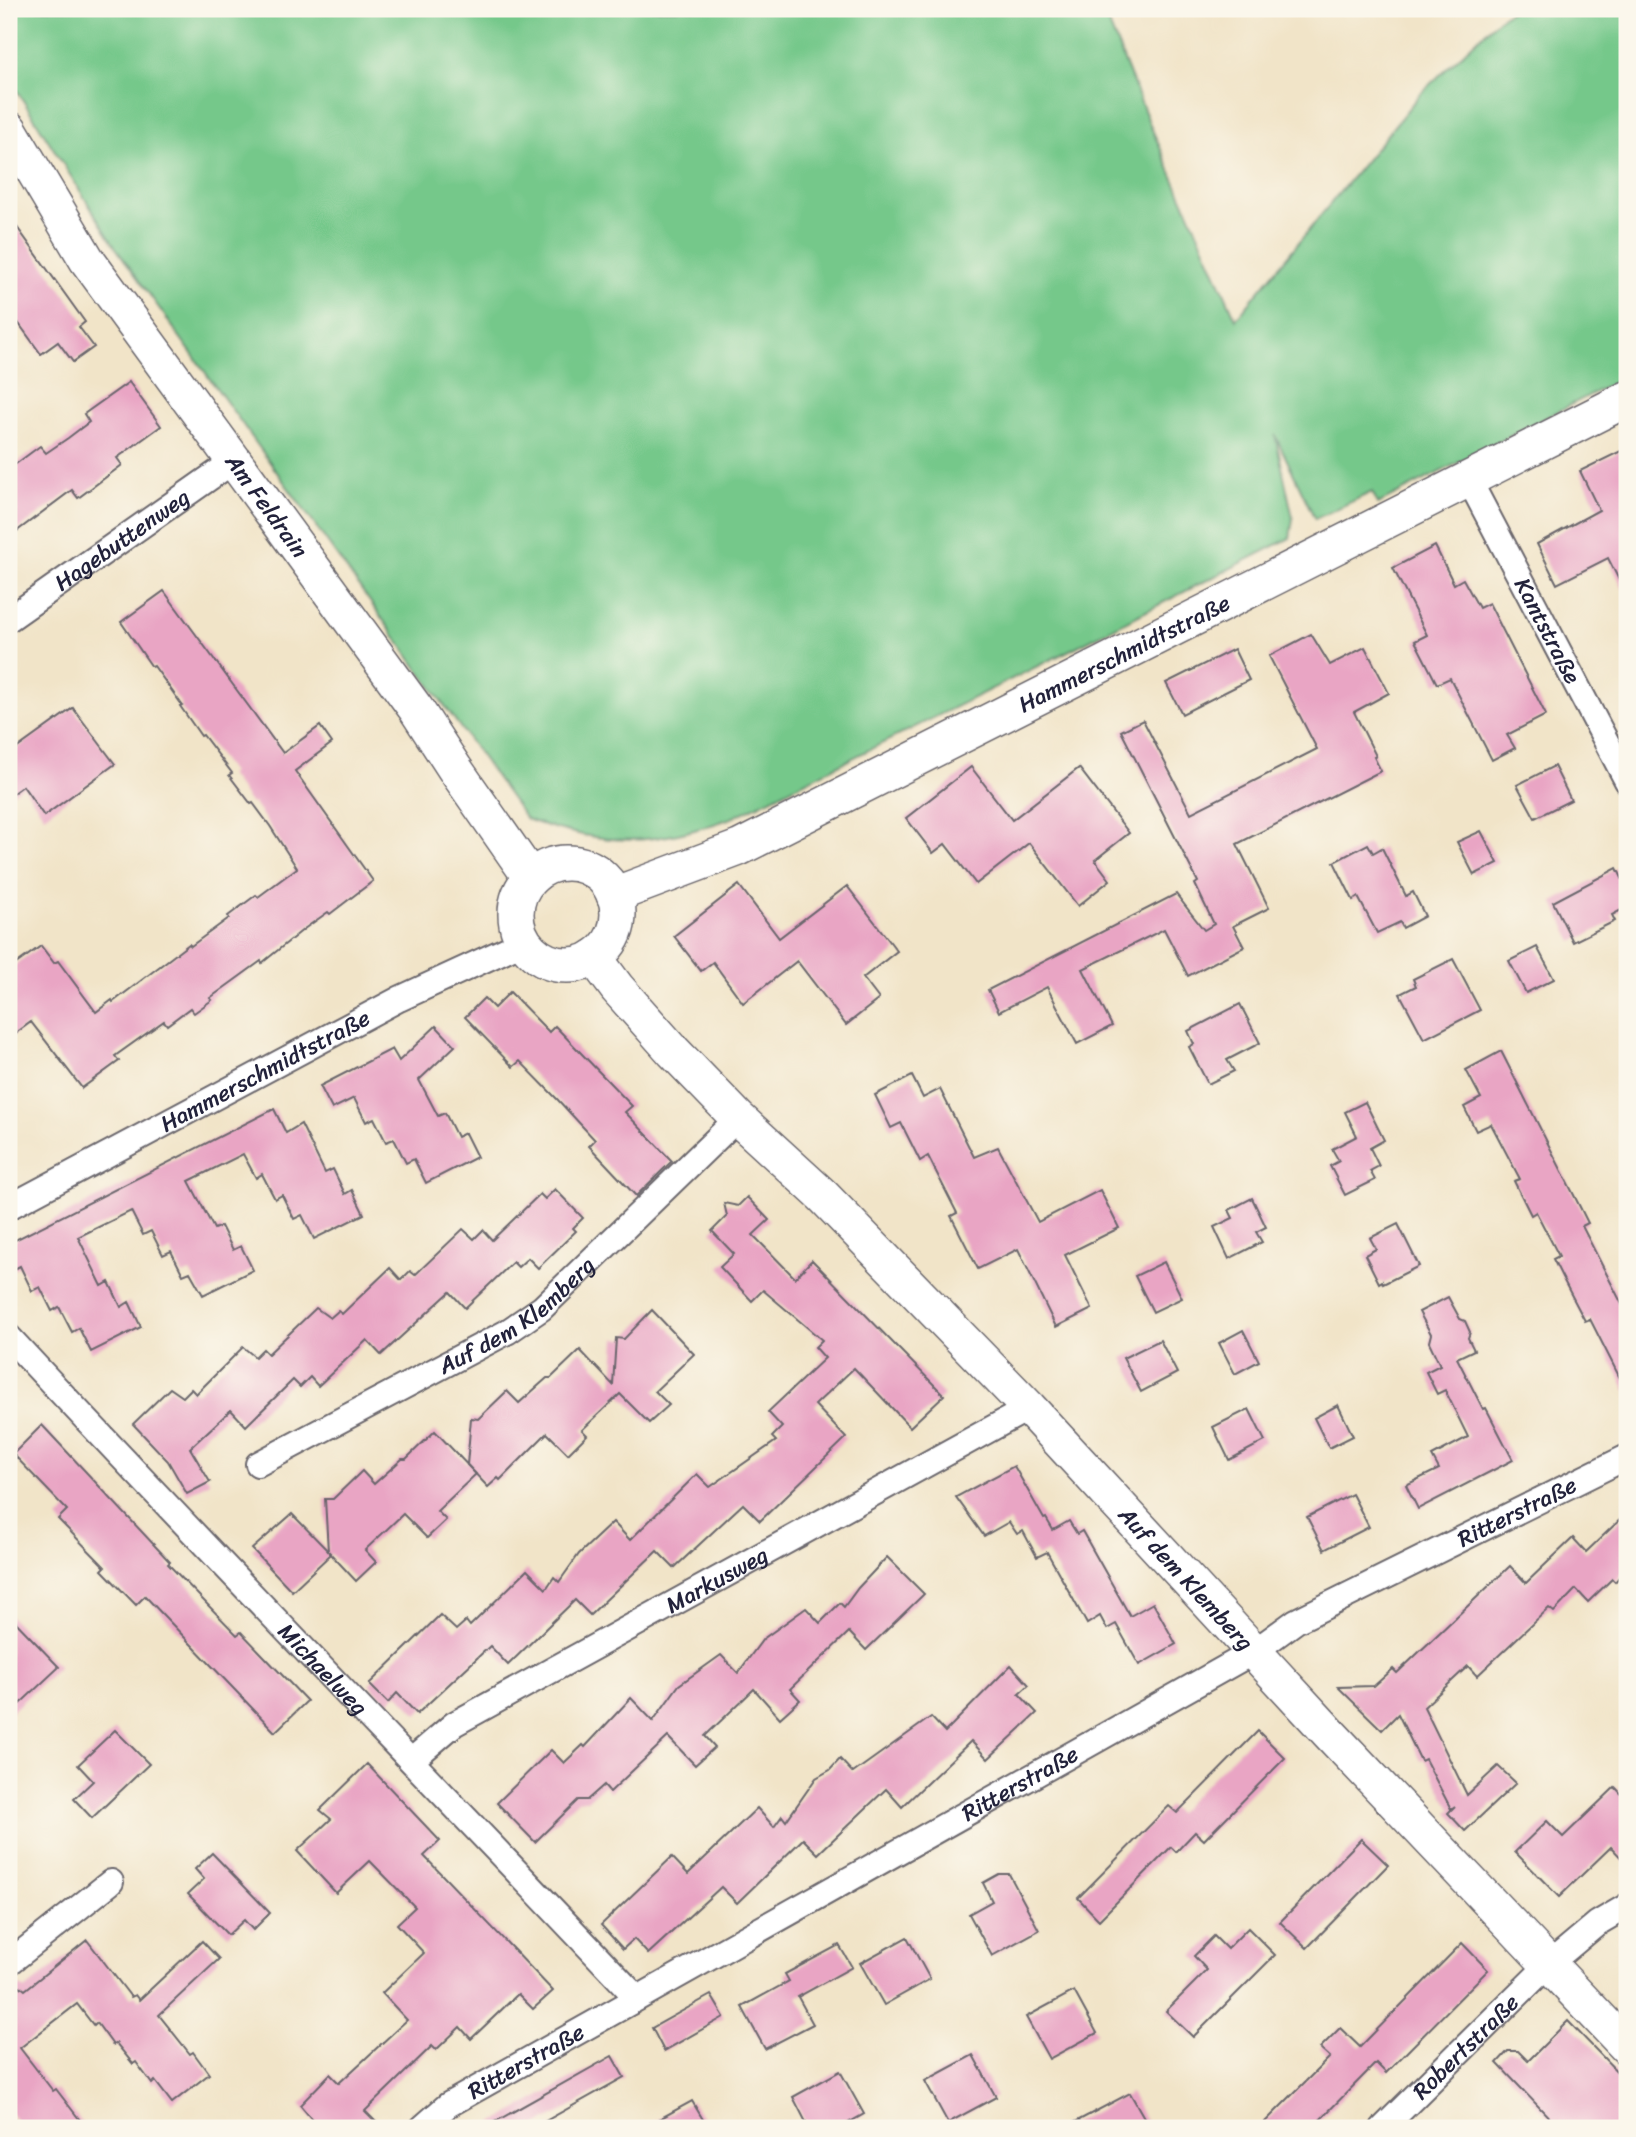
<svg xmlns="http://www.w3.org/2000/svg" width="1636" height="2137" font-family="Sriracha,sans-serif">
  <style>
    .green { fill: #75c88a; stroke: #4c7562; stroke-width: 2 }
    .building { fill: #e9a5c4 }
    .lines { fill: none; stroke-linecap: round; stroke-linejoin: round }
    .street-casing { stroke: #6a666c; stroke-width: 28 }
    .secondary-casing { stroke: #6a666c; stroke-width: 38 }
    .street { stroke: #fff; stroke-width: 24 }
    .secondary { stroke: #fff; stroke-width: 35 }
    .labels { text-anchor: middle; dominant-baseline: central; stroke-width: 6; stroke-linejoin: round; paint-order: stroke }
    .street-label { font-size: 23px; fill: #22223b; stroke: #fbf7ec }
  </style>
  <rect width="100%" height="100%" fill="#fbf7ec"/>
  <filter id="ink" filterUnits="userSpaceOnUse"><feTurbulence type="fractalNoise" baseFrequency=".0143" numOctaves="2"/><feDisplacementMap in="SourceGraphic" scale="14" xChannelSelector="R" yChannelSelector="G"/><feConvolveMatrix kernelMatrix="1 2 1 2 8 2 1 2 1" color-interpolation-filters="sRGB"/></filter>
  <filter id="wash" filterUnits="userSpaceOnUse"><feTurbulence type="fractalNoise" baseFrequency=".00686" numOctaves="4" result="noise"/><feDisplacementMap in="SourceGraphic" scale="28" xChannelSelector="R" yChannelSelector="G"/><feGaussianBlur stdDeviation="1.57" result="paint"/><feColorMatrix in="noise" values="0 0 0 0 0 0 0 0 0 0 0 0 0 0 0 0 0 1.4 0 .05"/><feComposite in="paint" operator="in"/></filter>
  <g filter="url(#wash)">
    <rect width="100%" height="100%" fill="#f1e4c8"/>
    <!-- green -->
    <path class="green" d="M9,9H1103L1151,127L1236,319L1421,93L1499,19L1513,9H1627V376L1378,504L1372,492L1315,519L1275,435L1293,518L1290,538L1072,649L734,817C655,847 605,847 526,819L116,248L9,78Z"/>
    <g id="blocks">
      <!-- building -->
      <g class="building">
        <polygon points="9,216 85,322 79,327 94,347 73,362 58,342 41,354 9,310"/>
        <polygon points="129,382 161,426 117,458 122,465 78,498 72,490 9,537 9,469 40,446 46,453 68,438 89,422 84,414"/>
        <polygon points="1627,448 1627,596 1608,558 1557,584 1537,544 1599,510 1580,471"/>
        <polygon points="1435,546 1454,584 1463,579 1479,608 1489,603 1546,715 1507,735 1515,748 1492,760 1450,678 1437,684 1415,641 1427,635 1393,568"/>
        <polygon points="164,591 283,753 320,726 332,743 295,771 373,881 330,914 328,912 304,929 262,963 261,961 210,998 212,1000 194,1013 190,1008 167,1025 164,1021 115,1056 119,1061 82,1088 31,1022 9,1038 9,969 41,946 54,963 58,961 96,1012 112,1000 113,1002 189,944 191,946 229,918 228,916 256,895 258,897 297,868 270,826 253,803 251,804 229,775 232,773 203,735 201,736 180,706 182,705 154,666 152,667 121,622"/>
        <polygon points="1311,634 1330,665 1365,647 1389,693 1354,712 1376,756 1374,757 1381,771 1237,844 1269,908 1233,926 1244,947 1188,976 1164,929 1083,969 1112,1026 1077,1044 1047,987 999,1012 988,990 1176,894 1204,930 1214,924 1195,884 1198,882 1121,731 1143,720 1191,813 1317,749 1269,656"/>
        <polygon points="1234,649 1249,680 1182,714 1166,683"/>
        <polygon points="73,708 115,764 44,816 23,786 9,796 9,754"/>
        <polygon points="1554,766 1571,800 1535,818 1517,785"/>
        <polygon points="971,767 1012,820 1079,768 1129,833 1095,860 1110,880 1078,906 1029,843 976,884 945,844 933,853 906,818"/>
        <polygon points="1481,831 1498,863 1474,875 1457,842"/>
        <polygon points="1368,844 1373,853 1382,848 1406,896 1413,892 1425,916 1403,928 1400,922 1377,933 1358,897 1353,900 1334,862"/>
        <polygon points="1617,868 1627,888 1627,907 1612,915 1615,921 1573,942 1553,902"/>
        <polygon points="739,885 779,938 847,886 897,951 863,978 879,999 846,1025 797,961 743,1003 713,962 701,971 674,936"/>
        <polygon points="1537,947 1554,979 1526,993 1509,961"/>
        <polygon points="1453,959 1480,1010 1424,1039 1400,994 1416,986 1413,979"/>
        <polygon points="510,992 549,1032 555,1026 632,1106 625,1112 672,1161 636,1196 589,1146 595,1140 558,1100 520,1061 513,1067 465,1017 484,998 494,1008"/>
        <polygon points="1240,1004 1260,1043 1227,1060 1234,1071 1208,1084 1189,1047 1194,1044 1188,1031"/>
        <polygon points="436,1026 455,1046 419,1080 438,1116 445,1113 457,1137 465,1133 477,1157 426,1183 414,1159 406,1163 394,1139 386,1142 374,1118 366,1122 354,1098 332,1109 320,1086 392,1049 399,1061"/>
        <polygon points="1501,1051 1581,1209 1588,1223 1582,1226 1627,1314 1627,1392 1590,1319 1585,1321 1562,1277 1553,1259 1559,1256 1536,1212 1531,1215 1514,1181 1520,1179 1491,1124 1476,1131 1464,1107 1481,1098 1466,1070"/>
        <polygon points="912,1076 923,1098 940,1089 974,1157 998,1147 1038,1222 1100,1190 1119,1228 1065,1255 1092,1309 1056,1327 1018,1249 978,1269 951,1216 957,1213 928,1156 920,1161 901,1123 891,1128 875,1095"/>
        <polygon points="1365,1102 1384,1140 1370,1148 1379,1166 1370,1171 1375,1180 1345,1195 1330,1166 1339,1161 1332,1149 1357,1136 1345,1112"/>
        <polygon points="274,1109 286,1133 301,1124 325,1173 333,1169 345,1194 352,1190 364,1214 314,1239 302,1215 294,1219 282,1195 275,1199 262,1174 256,1178 243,1154 189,1181 214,1229 221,1226 233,1250 241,1246 253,1270 203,1295 190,1272 183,1275 171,1251 163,1255 151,1231 143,1235 131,1211 78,1237 102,1286 109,1282 121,1307 129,1302 141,1327 91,1352 79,1328 72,1332 59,1307 52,1311 40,1287 32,1291 20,1266 9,1272 9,1243"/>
        <polygon points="555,1189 583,1218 573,1228 576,1231 538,1268 528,1258 518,1267 513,1262 465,1308 450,1292 381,1355 367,1340 318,1386 310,1377 300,1387 293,1380 246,1426 231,1410 190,1448 210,1482 187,1494 168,1461 133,1424 170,1388 183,1397 191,1389 196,1394 243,1347 255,1357 263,1349 268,1354 316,1308 330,1318 338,1311 342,1314 390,1268 401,1280 410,1271 415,1275 463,1229 474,1239 483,1230 492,1240 540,1194 545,1199"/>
        <polygon points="747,1197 769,1220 753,1235 795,1278 812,1260 944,1395 910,1427 854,1368 815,1405 846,1438 760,1521 743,1504 674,1568 657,1551 590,1615 575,1600 508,1665 490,1646 417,1714 397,1693 388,1703 369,1684 440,1615 456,1630 466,1621 470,1626 527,1570 546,1589 554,1577 559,1582 579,1554 613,1522 630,1540 697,1474 710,1487 776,1441 772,1437 782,1427 768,1412 825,1358 815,1347 822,1340 763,1290 752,1301 720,1267 734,1254 712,1231 727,1216 724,1203 738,1206"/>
        <polygon points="1252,1198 1266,1227 1256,1232 1262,1242 1229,1259 1214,1227 1233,1218 1229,1210"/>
        <polygon points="1398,1224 1419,1266 1383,1284 1382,1281 1379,1283 1365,1255 1376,1249 1370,1238"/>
        <polygon points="1164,1262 1182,1298 1153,1312 1135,1276"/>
        <polygon points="1448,1297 1460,1319 1465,1321 1470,1332 1468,1338 1474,1350 1457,1358 1483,1409 1486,1408 1513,1460 1418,1509 1406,1485 1439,1469 1432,1456 1468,1437 1445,1390 1437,1394 1426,1372 1440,1365 1429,1342 1431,1334 1419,1312"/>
        <polygon points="652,1310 694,1354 655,1391 669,1405 649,1423 620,1394 582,1430 587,1435 568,1454 547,1433 500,1480 498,1478 488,1487 467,1465 471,1418 478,1419 507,1391 519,1403 547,1378 551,1378 580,1350 613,1385 616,1338 624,1339"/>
        <polygon points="1243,1330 1259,1361 1235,1374 1219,1343"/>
        <polygon points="1160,1340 1177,1373 1141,1392 1123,1358"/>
        <polygon points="1338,1405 1353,1436 1329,1448 1314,1418"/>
        <polygon points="1249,1409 1265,1441 1229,1460 1213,1427"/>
        <polygon points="42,1425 170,1562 168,1564 237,1635 241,1632 307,1701 275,1732 145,1596 136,1605 102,1570 105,1567 58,1519 67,1510 13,1454"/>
        <polygon points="435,1431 476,1474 437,1511 446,1520 427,1538 403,1514 365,1550 376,1562 356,1581 328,1551 325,1499 333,1499 362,1471 374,1484 402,1459 406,1459"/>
        <polygon points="1014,1466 1044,1519 1046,1518 1053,1530 1069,1521 1077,1534 1082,1531 1130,1616 1153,1603 1176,1644 1139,1665 1116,1624 1107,1629 1100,1616 1087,1624 1047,1552 1037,1557 1023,1531 1017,1534 1009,1522 984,1536 956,1497"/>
        <polygon points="1352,1494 1369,1527 1324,1550 1307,1517"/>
        <polygon points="1627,1513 1627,1568 1615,1582 1612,1579 1588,1602 1576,1589 1554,1612 1549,1608 1477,1676 1468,1666 1424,1707 1467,1795 1498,1766 1516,1783 1465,1831 1448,1813 1455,1806 1451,1809 1425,1759 1421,1761 1398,1714 1382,1730 1338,1687 1374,1686 1393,1669 1397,1673 1510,1566 1526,1583 1573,1538 1586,1552"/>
        <polygon points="292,1514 331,1554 292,1591 252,1549"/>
        <polygon points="887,1557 924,1594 866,1650 849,1632 790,1689 800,1700 780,1718 754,1689 705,1736 715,1747 695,1765 668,1737 610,1792 604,1785 587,1800 578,1800 535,1842 497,1803 551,1750 564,1763 583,1745 585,1747 631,1698 653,1721 679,1685 721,1655 738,1673 763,1639 806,1608 820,1623 840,1603 844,1607 858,1588"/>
        <polygon points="9,1615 59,1667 9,1714"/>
        <polygon points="1011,1665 1029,1685 1019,1694 1037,1713 988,1759 971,1741 902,1807 886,1789 818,1854 803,1839 737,1903 721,1887 648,1954 634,1939 623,1949 601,1925 672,1857 688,1874 757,1808 774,1827 782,1816 786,1821 816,1778 830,1770 840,1759 853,1773 931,1717 945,1732"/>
        <polygon points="115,1730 149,1764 92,1818 74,1799 93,1781 78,1765"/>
        <polygon points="1258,1731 1285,1758 1204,1840 1195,1832 1176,1852 1171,1847 1099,1920 1078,1898 1169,1806 1177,1813"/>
        <polygon points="367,1764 440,1841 424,1856 553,1991 533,2009 518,1994 471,2039 460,2027 436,2050 432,2046 365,2111 382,2128 319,2128 300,2105 330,2074 339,2083 407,2020 382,1993 424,1953 397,1924 415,1907 370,1861 336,1893 297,1851 331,1819 320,1810"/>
        <polygon points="1615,1787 1627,1800 1627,1864 1611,1847 1559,1897 1515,1852 1547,1821 1563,1837"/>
        <polygon points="1361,1839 1388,1865 1307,1948 1280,1922"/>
        <polygon points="212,1853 270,1913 253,1930 244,1920 228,1935 188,1894 204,1879 195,1869"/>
        <polygon points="999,1874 1009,1874 1039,1930 992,1956 969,1914 992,1901 983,1883"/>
        <polygon points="1248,1928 1275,1955 1193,2037 1166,2011 1207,1970 1194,1956 1214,1936 1227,1949"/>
        <polygon points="907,1937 930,1979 884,2005 860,1963"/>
        <polygon points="87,1940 131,1997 135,1995 139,2000 202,1941 219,1959 159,2015 190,2054 193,2052 209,2074 172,2103 155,2081 152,2084 136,2062 133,2064 116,2043 113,2045 97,2023 94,2026 77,2004 20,2048 53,2091 56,2089 86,2128 22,2128 9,2111 9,1997 20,1986 25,1990"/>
        <polygon points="1462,1943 1488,1970 1386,2073 1376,2063 1312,2128 1259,2128 1330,2057 1320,2048 1340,2028 1360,2047"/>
        <polygon points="839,1945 852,1967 798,1997 813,2024 765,2049 742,2007 789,1981 785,1974"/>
        <polygon points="1074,1991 1097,2033 1049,2059 1026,2017"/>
        <polygon points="711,1995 724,2017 664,2051 652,2028"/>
        <polygon points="1568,2021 1627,2082 1627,2128 1559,2128 1497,2063 1508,2051 1518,2051 1528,2061"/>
        <polygon points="973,2055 996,2097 948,2123 925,2081"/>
        <polygon points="612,2056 624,2077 533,2128 484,2128"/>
        <polygon points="840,2071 864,2114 839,2128 809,2128 793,2097"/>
        <polygon points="1130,2093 1150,2128 1064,2128"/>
        <polygon points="692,2101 708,2128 643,2128"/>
      </g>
    </g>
  </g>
  <g filter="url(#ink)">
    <use href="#blocks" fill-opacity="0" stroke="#6a666c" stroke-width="2"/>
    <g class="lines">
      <defs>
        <g id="street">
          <path id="s1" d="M1469,480L1627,781"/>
          <path id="s2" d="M9,619L235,460"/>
          <path id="s3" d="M9,1207L399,999L525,941"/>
          <path id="s4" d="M9,1337C216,1560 428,1777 637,1998"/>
          <path id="s5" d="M258,1464L507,1332L542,1308L738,1118"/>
          <path id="s6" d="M412,1760L454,1724L1029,1408"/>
          <polyline points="9,1963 111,1882"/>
          <path id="s7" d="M422,2128L448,2105L1255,1651L1296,1621L1627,1457"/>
          <path id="s8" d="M1383,2128L1548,1965L1598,1923L1627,1906"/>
        </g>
        <g id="secondary">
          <path id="s9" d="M9,129L87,260L416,709L455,769L531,878"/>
          <circle cx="567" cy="914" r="51"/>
          <path id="s10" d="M614,895L739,848L1627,399"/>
          <path id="s11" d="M594,957L617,988L673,1051L738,1118L822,1195L1029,1408L1329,1733L1627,2047"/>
        </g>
      </defs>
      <!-- street casing -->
      <use href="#street" class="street-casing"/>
      <!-- secondary casing -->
      <use href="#secondary" class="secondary-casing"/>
      <!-- street -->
      <use href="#street" class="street"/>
      <!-- secondary -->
      <use href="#secondary" class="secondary"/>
    </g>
  </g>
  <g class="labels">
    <!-- street labels -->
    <g class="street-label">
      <text stroke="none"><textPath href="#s9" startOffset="457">Am Feldrain</textPath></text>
      <text stroke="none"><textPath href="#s2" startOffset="138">Hagebuttenweg</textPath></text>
      <text stroke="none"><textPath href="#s1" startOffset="170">Kantstraße</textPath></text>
      <text stroke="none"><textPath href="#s10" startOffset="565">Hammerschmidtstraße</textPath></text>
      <text stroke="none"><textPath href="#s3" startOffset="290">Hammerschmidtstraße</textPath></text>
      <text stroke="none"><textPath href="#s5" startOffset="299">Auf dem Klemberg</textPath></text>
      <text stroke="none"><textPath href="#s7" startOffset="1258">Ritterstraße</textPath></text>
      <text stroke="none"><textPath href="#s11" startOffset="859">Auf dem Klemberg</textPath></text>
      <text stroke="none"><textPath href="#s6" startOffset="355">Markusweg</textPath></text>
      <text stroke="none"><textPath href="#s4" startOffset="457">Michaelweg</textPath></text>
      <text stroke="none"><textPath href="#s7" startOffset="691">Ritterstraße</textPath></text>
      <text stroke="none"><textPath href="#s8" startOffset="116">Robertstraße</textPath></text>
      <text stroke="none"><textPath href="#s7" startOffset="124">Ritterstraße</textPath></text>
    </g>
  </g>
  <!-- margin -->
  <rect width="1636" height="2137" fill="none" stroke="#fbf7ec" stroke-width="35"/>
</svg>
